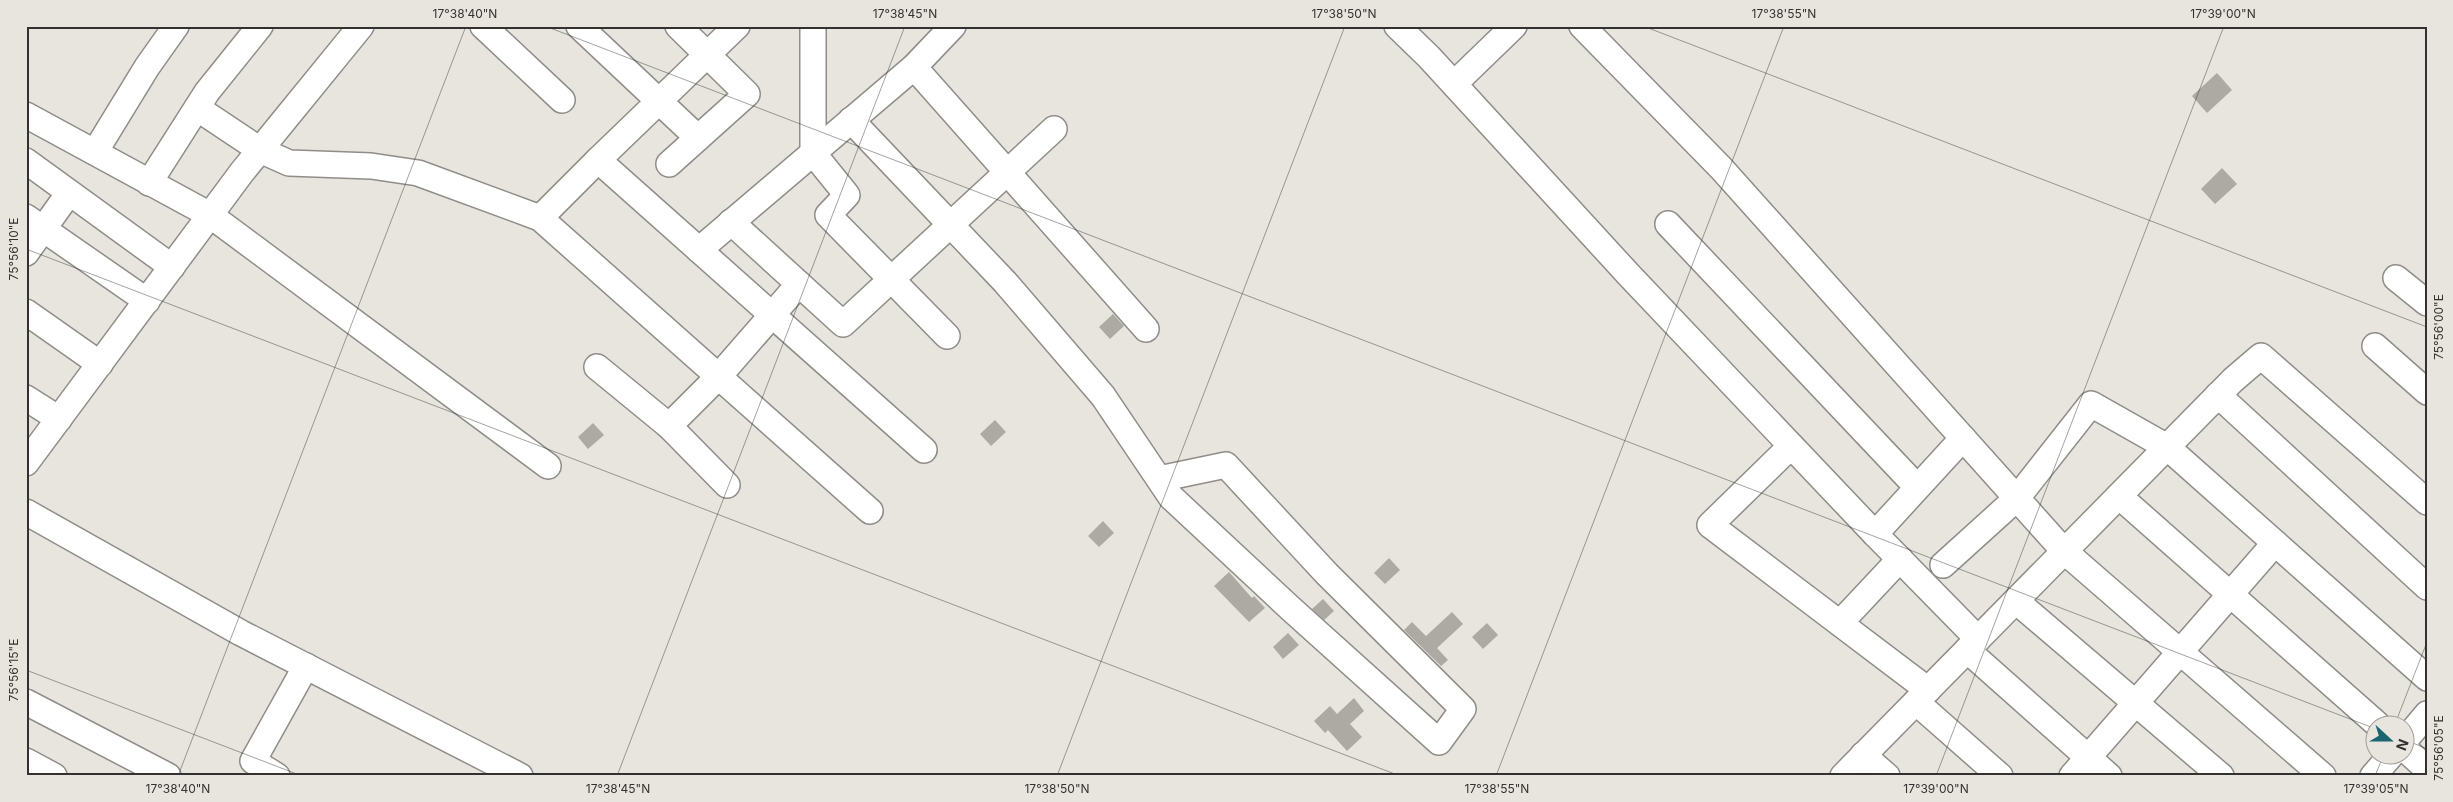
<svg xmlns="http://www.w3.org/2000/svg" width="2453" height="802" font-family="Inter,sans-serif">
  <style>
    .building { fill: #adaaa4 }
    .lines { fill: none; stroke-linecap: round; stroke-linejoin: round }
    .minor-casing { stroke: #908d88; stroke-width: 28 }
    .minor { stroke: #fff; stroke-width: 25 }
    .ticks { fill: none; stroke: #333230; stroke-width: 1; stroke-opacity: 0.45 }
    .neatline { fill: none; stroke: #333230; stroke-width: 2 }
    .ticks-label { font-size: 12px; text-anchor: middle; fill: #333230 }
  </style>
  <rect width="100%" height="100%" fill="#e8e5df"/>
  <!-- building -->
  <g class="building">
    <polygon points="2217,73 2232,90 2207,113 2192,96"/>
    <polygon points="2222,168 2237,184 2215,204 2201,189"/>
    <polygon points="1113,314 1124,326 1110,339 1099,327"/>
    <polygon points="995,420 1006,432 991,446 980,434"/>
    <polygon points="593,423 604,435 588,449 578,437"/>
    <polygon points="1103,521 1114,533 1099,547 1088,536"/>
    <polygon points="1389,558 1400,570 1385,584 1374,573"/>
    <polygon points="1229,572 1252,598 1254,596 1265,608 1249,622 1214,586"/>
    <polygon points="1323,599 1334,611 1324,620 1312,609"/>
    <polygon points="1452,612 1463,624 1437,648 1448,660 1441,666 1404,630 1412,622 1426,636"/>
    <polygon points="1487,623 1498,635 1483,649 1472,637"/>
    <polygon points="1288,633 1299,645 1283,659 1273,647"/>
    <polygon points="1354,698 1364,711 1350,724 1362,737 1347,751 1328,730 1325,733 1314,721 1330,706 1337,714"/>
  </g>
  <g class="lines">
    <defs>
      <g id="minor">
        <polyline points="483,26 562,100"/>
        <polyline points="579,26 698,138"/>
        <polyline points="737,26 598,160 924,450"/>
        <polyline points="813,26 813,153 847,195 828,215 947,336"/>
        <polyline points="1397,26 1429,57 1629,275 1875,534"/>
        <polyline points="1582,26 1721,168 2064,551 2323,776"/>
        <polyline points="914,67 1146,329"/>
        <polyline points="1454,84 1514,26"/>
        <polyline points="197,108 260,150 289,163 371,166 418,173 540,218"/>
        <polyline points="26,115 210,215 548,466"/>
        <polyline points="851,120 1005,282 1103,396 1171,497 1290,608 1439,742 1463,709 1327,574 1226,465 1159,479"/>
        <polyline points="95,152 147,67 176,26"/>
        <polyline points="598,160 540,218 870,511"/>
        <polyline points="26,161 172,267"/>
        <polyline points="669,164 747,94 678,26"/>
        <polyline points="149,183 207,92 260,26"/>
        <polyline points="26,217 147,301"/>
        <polyline points="731,222 843,324 1054,129"/>
        <polyline points="1668,224 1917,487"/>
        <polyline points="699,250 914,67 953,26"/>
        <polyline points="26,253 69,193"/>
        <polyline points="2396,278 2427,303"/>
        <polyline points="26,312 100,364"/>
        <polyline points="2375,346 2427,392"/>
        <polyline points="597,367 669,426 727,485"/>
        <polyline points="2218,395 2427,587"/>
        <polyline points="26,398 59,419"/>
        <polyline points="669,426 719,376 799,284"/>
        <polyline points="1963,438 1875,534 1978,639"/>
        <polyline points="1791,446 1710,525 1928,690"/>
        <polyline points="26,463 242,172 361,26"/>
        <polyline points="2119,496 2377,724"/>
        <polyline points="26,512 241,633 520,776"/>
        <polyline points="1943,565 2017,498 2091,404 2167,447 2427,678"/>
        <polyline points="2016,601 2221,776"/>
        <polyline points="1840,623 1900,559"/>
        <polyline points="1967,650 2109,776"/>
        <polyline points="26,702 168,776"/>
        <polyline points="1916,702 2000,776"/>
        <polyline points="2406,739 2427,714"/>
        <polyline points="2406,750 2427,769"/>
        <polyline points="1863,755 1887,776"/>
        <polyline points="26,761 54,776"/>
        <polyline points="277,776 253,761 306,666"/>
        <polyline points="1843,776 2233,380 2261,356 2427,502"/>
        <polyline points="2072,776 2275,543"/>
        <polyline points="2373,776 2392,754"/>
      </g>
    </defs>
    <!-- minor casing -->
    <use href="#minor" class="minor-casing"/>
    <!-- minor -->
    <use href="#minor" class="minor"/>
  </g>
  <!-- ticks -->
  <path class="ticks" d="M545,26L2376,729M1643,26L2427,327M26,249L1400,776M26,670L302,776M2395,724L2427,642M2406,740L2427,749M178,776L466,26M617,776L905,26M1057,776L1345,26M1496,776L1784,26M1936,776L2224,26M2375,776L2384,754"/>
  <!-- border -->
  <rect width="2453" height="802" fill="none" stroke="#e8e5df" stroke-width="55"/>
  <!-- north arrow -->
  <g transform="translate(2390 740) rotate(111)"><circle r="24" fill="#e8e5df" stroke="#a09d99"/>
  <path d="M0-4L9 19L0 12L-9 19Z" fill="#1a6570"/>
  <text y="-8" font-size="14" font-weight="bold" text-anchor="middle" fill="#333230">N</text>
  </g>
  <rect x="28" y="28" width="2398" height="746" class="neatline"/>
  <g class="ticks-label">
    <text x="465" y="18">17°38'40"N</text>
    <text x="905" y="18">17°38'45"N</text>
    <text x="1344" y="18">17°38'50"N</text>
    <text x="1784" y="18">17°38'55"N</text>
    <text x="2223" y="18">17°39'00"N</text>
    <text transform="translate(14 249) rotate(-90)" y="4">75°56'10"E</text>
    <text transform="translate(2439 327) rotate(-90)" y="4">75°56'00"E</text>
    <text transform="translate(14 670) rotate(-90)" y="4">75°56'15"E</text>
    <text transform="translate(2439 748) rotate(-90)" y="4">75°56'05"E</text>
    <text x="178" y="793">17°38'40"N</text>
    <text x="618" y="793">17°38'45"N</text>
    <text x="1057" y="793">17°38'50"N</text>
    <text x="1497" y="793">17°38'55"N</text>
    <text x="1936" y="793">17°39'00"N</text>
    <text x="2376" y="793">17°39'05"N</text>
  </g>
</svg>
